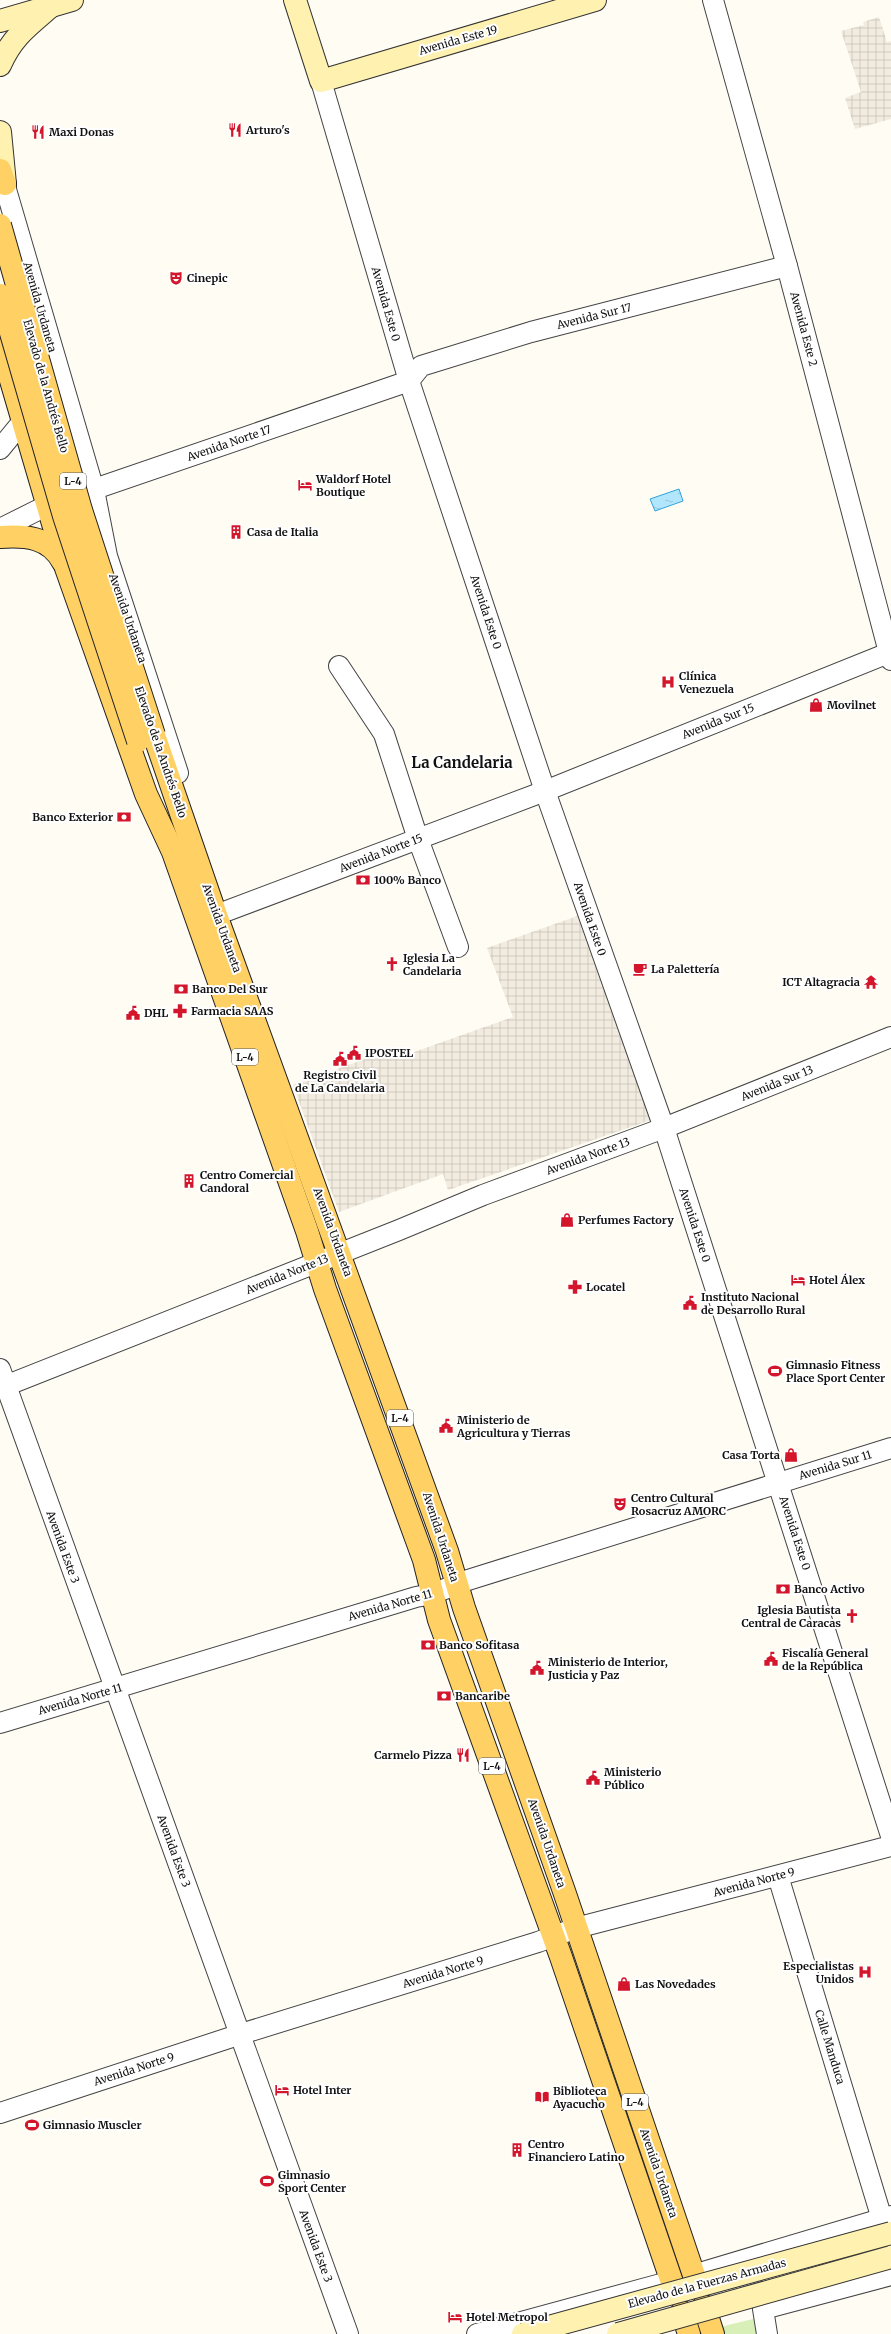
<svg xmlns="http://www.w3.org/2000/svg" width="891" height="2334" font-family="Merriweather,serif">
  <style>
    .park { fill: #d8efb8 }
    .plaza { fill: url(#plaza-grid) }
    .water { fill: url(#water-ripples); stroke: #30a3dd }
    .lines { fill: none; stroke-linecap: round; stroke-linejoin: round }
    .street-casing { stroke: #444; stroke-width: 22 }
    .secondary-casing { stroke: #333; stroke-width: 24 }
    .primary-casing { stroke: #222; stroke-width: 24 }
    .street { stroke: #fff; stroke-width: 20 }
    .secondary { stroke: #fff1af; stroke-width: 22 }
    .primary { stroke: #ffd064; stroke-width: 22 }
    .secondary-bridge-casing { stroke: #333; stroke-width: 24; stroke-linecap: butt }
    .primary-bridge-casing { stroke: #222; stroke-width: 24; stroke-linecap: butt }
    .secondary-bridge { stroke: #fff1af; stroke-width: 22 }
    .primary-bridge { stroke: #ffd064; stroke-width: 22 }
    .labels { text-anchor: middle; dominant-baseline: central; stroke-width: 4; stroke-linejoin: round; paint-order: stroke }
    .shield { fill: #fff; stroke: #585858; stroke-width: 1 }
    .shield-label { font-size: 10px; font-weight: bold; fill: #111 }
    .street-label { font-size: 11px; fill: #111; stroke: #fff }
    .poi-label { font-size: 11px; font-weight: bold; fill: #111; stroke: #fff; text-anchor: start }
    .district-label { font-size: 15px; font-weight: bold; fill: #111; stroke: #fff }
  </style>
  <defs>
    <pattern id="plaza-grid" width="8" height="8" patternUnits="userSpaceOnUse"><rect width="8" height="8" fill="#f2ece0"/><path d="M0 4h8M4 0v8" fill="none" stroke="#cec9bf"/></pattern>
    <pattern id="water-ripples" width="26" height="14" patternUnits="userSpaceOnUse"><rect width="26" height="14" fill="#b2e6fd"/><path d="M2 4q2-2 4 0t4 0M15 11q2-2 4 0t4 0" fill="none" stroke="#98c4d8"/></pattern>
  </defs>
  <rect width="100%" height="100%" fill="#fffcf4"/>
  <!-- park -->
  <polygon class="park" points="757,2318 759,2334 723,2334 720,2327"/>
  <!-- plaza -->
  <g class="plaza">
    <polygon points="879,17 887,42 891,41 891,119 855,129 845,98 861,92 841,31 864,25 863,22"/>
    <polygon points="583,914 654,1119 448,1190 443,1174 339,1212 293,1085 390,1050 400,1057 513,1017 487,948"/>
  </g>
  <!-- water -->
  <polygon class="water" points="679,489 683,501 655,511 650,499"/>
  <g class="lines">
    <defs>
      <g id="street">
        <polyline points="713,0 787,266 891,660"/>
        <polyline points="321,81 409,381 545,791 664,1128 891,1836"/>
        <polyline points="0,169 94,490 107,556 178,773"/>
        <polyline points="409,381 421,366 531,332 787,266"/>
        <polyline points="0,449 23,421"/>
        <polyline points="0,529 48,505 409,381"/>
        <polyline points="339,666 384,734 418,839 458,947"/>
        <polyline points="216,915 545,791 891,652"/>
        <polyline points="0,1369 348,2334"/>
        <polyline points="0,1388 399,1230 483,1195 664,1128 891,1037"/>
        <polyline points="0,1723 416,1597 432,1594 468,1580 891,1448"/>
        <polyline points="778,1876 882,2219"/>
        <polyline points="0,2113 241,2034 538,1942 576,1928 891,1846"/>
        <polyline points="693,2275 891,2216"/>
        <polyline points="477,2334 672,2281"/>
        <polyline points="767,2334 763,2309 891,2275"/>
      </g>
      <g id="secondary">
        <polyline points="295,0 321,81 595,0"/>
        <polyline points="0,21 72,0"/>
        <path d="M0,65C12,37 28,26 50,7"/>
        <polyline points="0,132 5,184"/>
      </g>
      <g id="primary">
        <polyline points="0,170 5,184"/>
        <polyline points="0,343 66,568 146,794 173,852 307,1231 325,1289 424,1560 439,1620 561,1957 676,2294"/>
        <path d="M0,537C25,535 50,537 63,562"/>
        <polyline points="154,735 216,915 447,1551 464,1608 564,1891 698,2287"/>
        <polyline points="704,2306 713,2334"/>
        <polyline points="682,2312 689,2334"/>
      </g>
    </defs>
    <!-- street casing -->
    <use href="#street" class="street-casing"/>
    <!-- secondary casing -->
    <use href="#secondary" class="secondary-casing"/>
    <!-- primary casing -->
    <use href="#primary" class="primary-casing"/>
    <!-- street -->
    <use href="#street" class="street"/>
    <!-- secondary -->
    <use href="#secondary" class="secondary"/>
    <!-- primary -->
    <use href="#primary" class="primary"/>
    <defs>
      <g id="secondary-bridge">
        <polyline points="523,2334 891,2233"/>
        <polyline points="618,2334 891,2257"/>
      </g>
      <g id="primary-bridge">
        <polyline points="0,225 81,510 154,735"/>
        <polyline points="0,295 64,516 138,741"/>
      </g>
    </defs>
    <!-- secondary-bridge casing -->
    <use href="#secondary-bridge" class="secondary-bridge-casing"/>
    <!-- primary-bridge casing -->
    <use href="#primary-bridge" class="primary-bridge-casing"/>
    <!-- secondary-bridge -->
    <use href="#secondary-bridge" class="secondary-bridge"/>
    <!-- primary-bridge -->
    <use href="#primary-bridge" class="primary-bridge"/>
  </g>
  <!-- icons -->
  <defs>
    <symbol id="restaurant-bare" viewBox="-9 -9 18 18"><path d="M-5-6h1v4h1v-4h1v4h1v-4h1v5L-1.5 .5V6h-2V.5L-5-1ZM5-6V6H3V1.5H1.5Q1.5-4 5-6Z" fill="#d3162b" stroke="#fff" stroke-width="2.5" paint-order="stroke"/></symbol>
    <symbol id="theatre-bare" viewBox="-9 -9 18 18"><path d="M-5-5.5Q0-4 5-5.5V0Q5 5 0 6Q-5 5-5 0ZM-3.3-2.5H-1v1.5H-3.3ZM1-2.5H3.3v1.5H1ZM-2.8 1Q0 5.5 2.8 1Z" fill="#d3162b" stroke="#fff" stroke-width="2.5" paint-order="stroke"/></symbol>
    <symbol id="hotel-bare" viewBox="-9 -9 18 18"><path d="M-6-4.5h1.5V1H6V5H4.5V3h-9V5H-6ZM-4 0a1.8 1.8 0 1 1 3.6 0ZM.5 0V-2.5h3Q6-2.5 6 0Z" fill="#d3162b" stroke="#fff" stroke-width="2.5" paint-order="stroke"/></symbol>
    <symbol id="building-bare" viewBox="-9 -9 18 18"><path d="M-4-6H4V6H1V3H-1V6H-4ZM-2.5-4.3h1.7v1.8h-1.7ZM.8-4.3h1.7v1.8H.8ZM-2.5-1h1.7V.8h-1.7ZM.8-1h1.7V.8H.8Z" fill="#d3162b" stroke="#fff" stroke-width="2.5" paint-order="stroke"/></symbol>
    <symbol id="hospital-bare" viewBox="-9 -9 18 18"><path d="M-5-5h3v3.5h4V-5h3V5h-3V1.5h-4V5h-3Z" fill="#d3162b" stroke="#fff" stroke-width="2.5" paint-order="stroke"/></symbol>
    <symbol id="shop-bare" viewBox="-9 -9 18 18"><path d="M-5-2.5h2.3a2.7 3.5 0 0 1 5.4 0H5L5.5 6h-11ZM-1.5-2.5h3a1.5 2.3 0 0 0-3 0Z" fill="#d3162b" stroke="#fff" stroke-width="2.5" paint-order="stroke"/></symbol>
    <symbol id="bank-bare" viewBox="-9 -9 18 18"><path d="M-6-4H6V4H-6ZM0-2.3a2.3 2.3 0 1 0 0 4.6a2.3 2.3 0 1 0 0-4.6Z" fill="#d3162b" stroke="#fff" stroke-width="2.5" paint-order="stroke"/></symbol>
    <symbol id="church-bare" viewBox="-9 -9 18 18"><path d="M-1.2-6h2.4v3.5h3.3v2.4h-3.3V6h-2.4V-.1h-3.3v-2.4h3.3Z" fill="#d3162b" stroke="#fff" stroke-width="2.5" paint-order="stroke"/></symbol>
    <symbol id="cafe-bare" viewBox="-9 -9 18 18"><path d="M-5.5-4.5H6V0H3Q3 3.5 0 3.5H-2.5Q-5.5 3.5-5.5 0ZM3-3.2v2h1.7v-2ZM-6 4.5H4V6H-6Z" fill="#d3162b" stroke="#fff" stroke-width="2.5" paint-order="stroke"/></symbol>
    <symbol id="temple-bare" viewBox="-9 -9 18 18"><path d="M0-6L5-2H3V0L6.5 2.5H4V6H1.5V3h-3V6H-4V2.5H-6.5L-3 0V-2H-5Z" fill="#d3162b" stroke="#fff" stroke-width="2.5" paint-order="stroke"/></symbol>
    <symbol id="pharmacy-bare" viewBox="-9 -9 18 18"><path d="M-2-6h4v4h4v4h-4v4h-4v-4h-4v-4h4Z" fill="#d3162b" stroke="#fff" stroke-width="2.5" paint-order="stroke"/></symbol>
    <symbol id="civic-bare" viewBox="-9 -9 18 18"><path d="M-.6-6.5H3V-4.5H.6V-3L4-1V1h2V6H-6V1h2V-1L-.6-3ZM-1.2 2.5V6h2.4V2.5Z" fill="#d3162b" stroke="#fff" stroke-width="2.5" paint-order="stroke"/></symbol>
    <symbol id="stadium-bare" viewBox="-9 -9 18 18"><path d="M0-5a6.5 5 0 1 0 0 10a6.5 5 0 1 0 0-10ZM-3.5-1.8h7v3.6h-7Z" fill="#d3162b" stroke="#fff" stroke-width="2.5" paint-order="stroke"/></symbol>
    <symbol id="library-bare" viewBox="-9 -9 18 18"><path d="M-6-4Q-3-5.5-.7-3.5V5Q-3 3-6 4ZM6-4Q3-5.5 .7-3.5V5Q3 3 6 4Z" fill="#d3162b" stroke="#fff" stroke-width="2.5" paint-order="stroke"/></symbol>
  </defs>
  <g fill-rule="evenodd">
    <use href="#restaurant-bare" x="225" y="120" width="20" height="20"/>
    <use href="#restaurant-bare" x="28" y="122" width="20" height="20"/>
    <use href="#theatre-bare" x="166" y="268" width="20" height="20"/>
    <use href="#hotel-bare" x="295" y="475" width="20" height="20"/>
    <use href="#building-bare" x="226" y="522" width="20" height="20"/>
    <use href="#hospital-bare" x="658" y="672" width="20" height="20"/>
    <use href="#shop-bare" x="806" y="695" width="20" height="20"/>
    <use href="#bank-bare" x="114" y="807" width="20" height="20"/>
    <use href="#bank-bare" x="353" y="870" width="20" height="20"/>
    <use href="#church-bare" x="382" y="954" width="20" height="20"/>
    <use href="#cafe-bare" x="630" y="959" width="20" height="20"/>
    <use href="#temple-bare" x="861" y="972" width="20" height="20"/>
    <use href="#bank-bare" x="171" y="979" width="20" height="20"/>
    <use href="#pharmacy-bare" x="170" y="1001" width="20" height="20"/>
    <use href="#civic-bare" x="123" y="1003" width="20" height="20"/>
    <use href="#civic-bare" x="344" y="1043" width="20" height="20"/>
    <use href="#civic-bare" x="330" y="1049" width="20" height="20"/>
    <use href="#building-bare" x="179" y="1171" width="20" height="20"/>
    <use href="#shop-bare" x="557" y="1210" width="20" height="20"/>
    <use href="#hotel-bare" x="788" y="1270" width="20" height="20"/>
    <use href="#pharmacy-bare" x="565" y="1277" width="20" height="20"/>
    <use href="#civic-bare" x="680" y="1293" width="20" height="20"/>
    <use href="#stadium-bare" x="765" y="1361" width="20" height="20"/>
    <use href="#civic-bare" x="436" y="1416" width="20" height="20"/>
    <use href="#shop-bare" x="781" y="1445" width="20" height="20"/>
    <use href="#theatre-bare" x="610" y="1494" width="20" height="20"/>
    <use href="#bank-bare" x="773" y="1579" width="20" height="20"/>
    <use href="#church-bare" x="842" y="1606" width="20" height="20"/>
    <use href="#bank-bare" x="418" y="1635" width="20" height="20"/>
    <use href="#civic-bare" x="761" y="1649" width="20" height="20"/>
    <use href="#civic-bare" x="527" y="1658" width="20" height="20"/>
    <use href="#bank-bare" x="434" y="1686" width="20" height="20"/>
    <use href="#restaurant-bare" x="453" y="1745" width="20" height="20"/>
    <use href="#civic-bare" x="583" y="1768" width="20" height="20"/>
    <use href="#hospital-bare" x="855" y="1962" width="20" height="20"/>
    <use href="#shop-bare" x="614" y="1974" width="20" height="20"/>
    <use href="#hotel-bare" x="272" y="2080" width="20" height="20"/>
    <use href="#library-bare" x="532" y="2087" width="20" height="20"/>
    <use href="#stadium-bare" x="22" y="2115" width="20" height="20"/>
    <use href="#building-bare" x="507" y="2140" width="20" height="20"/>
    <use href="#stadium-bare" x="257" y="2171" width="20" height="20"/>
    <use href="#hotel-bare" x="445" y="2307" width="20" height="20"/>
  </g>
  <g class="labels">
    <!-- shield labels -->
    <g class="shield">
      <rect x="60" y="473" width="26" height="16" rx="3"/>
      <rect x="232" y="1049" width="26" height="16" rx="3"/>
      <rect x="387" y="1410" width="26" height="16" rx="3"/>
      <rect x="479" y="1758" width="26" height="16" rx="3"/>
      <rect x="622" y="2094" width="26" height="16" rx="3"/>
    </g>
    <g class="shield-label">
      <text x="73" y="481">L-4</text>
      <text x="245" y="1057">L-4</text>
      <text x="400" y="1418">L-4</text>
      <text x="492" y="1766">L-4</text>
      <text x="635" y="2102">L-4</text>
    </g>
    <!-- street labels -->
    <g class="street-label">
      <text transform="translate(458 40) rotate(-16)">Avenida Este 19</text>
      <text transform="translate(386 304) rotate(74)">Avenida Este 0</text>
      <text transform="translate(40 307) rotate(74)">Avenida Urdaneta</text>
      <text transform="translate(594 316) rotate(-14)">Avenida Sur 17</text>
      <text transform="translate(804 329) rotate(75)">Avenida Este 2</text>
      <text transform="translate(46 386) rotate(74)">Elevado de la Andrés Bello</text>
      <text transform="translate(229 443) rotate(-19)">Avenida Norte 17</text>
      <text transform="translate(486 612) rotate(72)">Avenida Este 0</text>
      <text transform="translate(128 618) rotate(71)">Avenida Urdaneta</text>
      <text transform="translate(718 721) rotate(-22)">Avenida Sur 15</text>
      <text transform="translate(161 752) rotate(71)">Elevado de la Andrés Bello</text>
      <text transform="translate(381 853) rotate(-21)">Avenida Norte 15</text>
      <text transform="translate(590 919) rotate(71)">Avenida Este 0</text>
      <text transform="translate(222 928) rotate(70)">Avenida Urdaneta</text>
      <text transform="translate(777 1083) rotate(-22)">Avenida Sur 13</text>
      <text transform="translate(588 1156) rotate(-20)">Avenida Norte 13</text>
      <text transform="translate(695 1225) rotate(72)">Avenida Este 0</text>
      <text transform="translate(333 1232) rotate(70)">Avenida Urdaneta</text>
      <text transform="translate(287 1274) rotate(-22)">Avenida Norte 13</text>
      <text transform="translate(835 1465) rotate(-17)">Avenida Sur 11</text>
      <text transform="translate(795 1533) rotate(72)">Avenida Este 0</text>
      <text transform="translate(441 1537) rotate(72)">Avenida Urdaneta</text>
      <text transform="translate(63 1547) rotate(70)">Avenida Este 3</text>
      <text transform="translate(390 1605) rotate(-16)">Avenida Norte 11</text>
      <text transform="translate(80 1699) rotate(-16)">Avenida Norte 11</text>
      <text transform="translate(547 1843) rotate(71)">Avenida Urdaneta</text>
      <text transform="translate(174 1851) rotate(70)">Avenida Este 3</text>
      <text transform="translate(754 1882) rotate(-15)">Avenida Norte 9</text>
      <text transform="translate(443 1972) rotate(-17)">Avenida Norte 9</text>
      <text transform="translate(830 2047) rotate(73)">Calle Manduca</text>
      <text transform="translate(134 2069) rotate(-18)">Avenida Norte 9</text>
      <text transform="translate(659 2173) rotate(71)">Avenida Urdaneta</text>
      <text transform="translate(316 2246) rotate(70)">Avenida Este 3</text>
      <text transform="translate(707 2283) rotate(-15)">Elevado de la Fuerzas Armadas</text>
    </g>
    <!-- poi labels -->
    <g class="poi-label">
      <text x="246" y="130">Arturo's</text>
      <text x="49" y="132">Maxi Donas</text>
      <text x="187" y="278">Cinepic</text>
      <text x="316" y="479">Waldorf Hotel<tspan x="316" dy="13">Boutique</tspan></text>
      <text x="247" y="532">Casa de Italia</text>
      <text x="679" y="676">Clínica<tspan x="679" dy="13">Venezuela</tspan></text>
      <text x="827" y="705">Movilnet</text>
      <text x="113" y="817" text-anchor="end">Banco Exterior</text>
      <text x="374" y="880">100% Banco</text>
      <text x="403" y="958">Iglesia La<tspan x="403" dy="13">Candelaria</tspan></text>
      <text x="651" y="969">La Palettería</text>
      <text x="860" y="982" text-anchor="end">ICT Altagracia</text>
      <text x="192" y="989">Banco Del Sur</text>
      <text x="191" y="1011">Farmacia SAAS</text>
      <text x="144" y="1013">DHL</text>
      <text x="365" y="1053">IPOSTEL</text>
      <text x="340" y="1075" text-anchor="middle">Registro Civil<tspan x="340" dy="13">de La Candelaria</tspan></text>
      <text x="200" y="1175">Centro Comercial<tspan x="200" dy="13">Candoral</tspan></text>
      <text x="578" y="1220">Perfumes Factory</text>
      <text x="809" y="1280">Hotel Álex</text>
      <text x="586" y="1287">Locatel</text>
      <text x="701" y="1297">Instituto Nacional<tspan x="701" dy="13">de Desarrollo Rural</tspan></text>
      <text x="786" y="1365">Gimnasio Fitness<tspan x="786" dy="13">Place Sport Center</tspan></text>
      <text x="457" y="1420">Ministerio de<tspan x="457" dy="13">Agricultura y Tierras</tspan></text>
      <text x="780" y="1455" text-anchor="end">Casa Torta</text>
      <text x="631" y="1498">Centro Cultural<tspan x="631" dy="13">Rosacruz AMORC</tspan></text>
      <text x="794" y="1589">Banco Activo</text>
      <text x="841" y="1610" text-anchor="end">Iglesia Bautista<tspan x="841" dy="13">Central de Caracas</tspan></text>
      <text x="439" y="1645">Banco Sofitasa</text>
      <text x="782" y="1653">Fiscalía General<tspan x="782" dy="13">de la República</tspan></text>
      <text x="548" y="1662">Ministerio de Interior,<tspan x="548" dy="13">Justicia y Paz</tspan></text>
      <text x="455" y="1696">Bancaribe</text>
      <text x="452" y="1755" text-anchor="end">Carmelo Pizza</text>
      <text x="604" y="1772">Ministerio<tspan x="604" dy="13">Público</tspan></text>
      <text x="854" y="1966" text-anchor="end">Especialistas<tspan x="854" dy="13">Unidos</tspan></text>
      <text x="635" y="1984">Las Novedades</text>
      <text x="293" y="2090">Hotel Inter</text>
      <text x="553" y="2091">Biblioteca<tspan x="553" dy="13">Ayacucho</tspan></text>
      <text x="43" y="2125">Gimnasio Muscler</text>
      <text x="528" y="2144">Centro<tspan x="528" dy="13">Financiero Latino</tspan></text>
      <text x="278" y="2175">Gimnasio<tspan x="278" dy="13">Sport Center</tspan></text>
      <text x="466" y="2317">Hotel Metropol</text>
    </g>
    <!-- district labels -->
    <g class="district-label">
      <text x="462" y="762">La Candelaria</text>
    </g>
  </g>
</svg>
